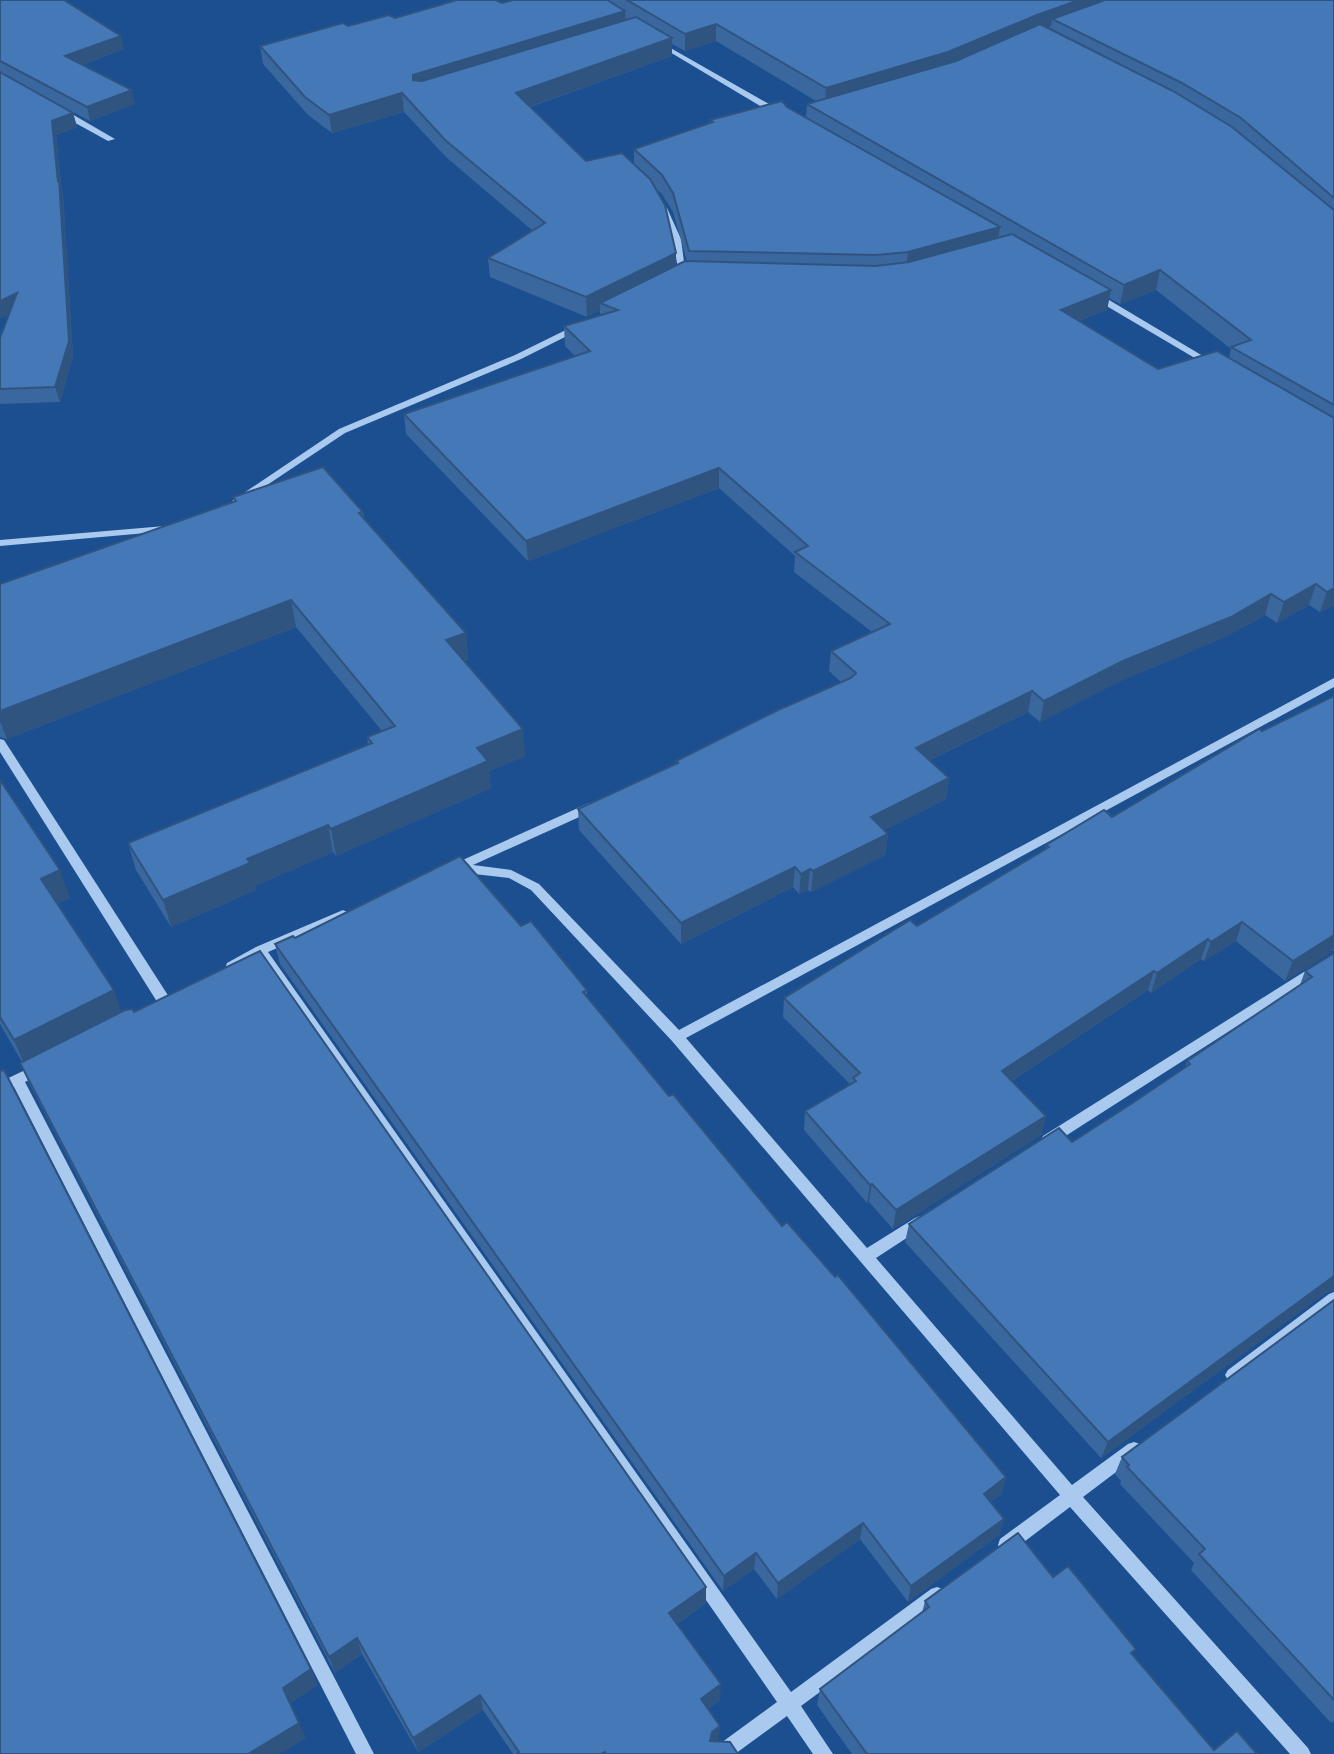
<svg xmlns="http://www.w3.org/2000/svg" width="1334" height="1754" font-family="Ubuntu,sans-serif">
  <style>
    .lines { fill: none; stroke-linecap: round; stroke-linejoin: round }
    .minor { fill: #a9c9ee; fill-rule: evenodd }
    .wall { fill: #3a679d; fill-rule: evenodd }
    .shaded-wall { fill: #305480 }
    .building { fill: #4478b7; stroke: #305480; stroke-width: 2 }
  </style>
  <rect width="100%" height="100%" fill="#1b4f8f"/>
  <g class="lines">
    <!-- minor -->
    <g class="minor">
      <polygon points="660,42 783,112 784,114 777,116 658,45 656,44"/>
      <polygon points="59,110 65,110 115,139 108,141 59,114"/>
      <polygon points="660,206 667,208 681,239 686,277 679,275 673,239 659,208"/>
      <polygon points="1093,294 1099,294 1218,365 1216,367 1210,367 1093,298"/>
      <polygon points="578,324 582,327 581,329 521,359 345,433 240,503 234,503 232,501 339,429 515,355"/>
      <polygon points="165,526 170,529 169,531 0,546 0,540"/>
      <polygon points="1334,678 1334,687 686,1038 867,1248 915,1218 920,1216 925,1218 927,1222 925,1226 876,1258 1072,1485 1128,1444 1134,1442 1140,1444 1142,1449 1140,1454 1083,1497 1308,1748 1311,1754 1290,1754 1070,1507 1012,1551 1006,1553 1000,1551 998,1545 1000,1539 1060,1495 672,1041 531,890 509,878 457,872 451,868 456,863 589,803 597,803 599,806 597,809 473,865 511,870 539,884 679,1030"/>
      <polygon points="0,739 4,740 171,1000 173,1004 171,1008 161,1008 0,752"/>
      <polygon points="343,910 347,912 349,915 347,918 268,952 791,1692 931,1589 937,1587 943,1589 945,1595 943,1601 801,1706 833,1754 813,1754 787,1716 735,1754 711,1754 714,1748 777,1702 258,957 232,971 227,969 226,966 227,963 256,947"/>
      <polygon points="1334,953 1334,964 1053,1144 1048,1146 1043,1144 1041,1140 1043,1136"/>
      <polygon points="40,1063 45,1064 47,1068 45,1072 25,1082 374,1754 356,1754 14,1087 0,1094 0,1082"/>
      <polygon points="1334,1292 1334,1308 1238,1380 1233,1382 1228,1380 1225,1375 1228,1370 1329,1294"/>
    </g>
  </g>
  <!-- wall -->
  <g class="wall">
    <polygon points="0,0 124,49 82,65 135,104 90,121 48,99 73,113 77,127 56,135 61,184 63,194 73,356 60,402 0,404 0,338 9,314 0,318"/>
    <path d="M513,0H1334V605L1320,612L1309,605L1277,623L1265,615L1225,637L1118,682L1040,722L1028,712L930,760L949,778L946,799L884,830L888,834L885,855L811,892L808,890L799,894L793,887L681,944L579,830L578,809L676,764V761L841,682L829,671L831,651L872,632L794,572L795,556L719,488L528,561L406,434L404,414L575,356L565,346L564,326L600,315V310L587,317L490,277L488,258L533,231L447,158L404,112L332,133L308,115L263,64L260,46L348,26L502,3ZM716,41L816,101L807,104L806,117L787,107L710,120L709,123L634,149V164L586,161L530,107L672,56V44L685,51ZM655,188L662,194L673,212L687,261L676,266ZM1156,290L1231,349L1229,358L1158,369L1079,321L1107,310L1109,298L1120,304Z"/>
    <polygon points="233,497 363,512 364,519 466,633 468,660 465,661 525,756 489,771 491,788 336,856 333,852 255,886 256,890 171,927 136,870 128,843 368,745 367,737 382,731 296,627 7,739 0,737 0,584 234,501"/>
    <polygon points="1334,696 1334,951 1333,951 1285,981 1236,941 1204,961 1201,959 1151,993 1148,990 1012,1081 1046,1116 1041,1135 893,1229 869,1202 867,1203 804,1130 805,1111 850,1084 783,1017 784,998 917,926 1045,850 1046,845 1112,817 1262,731"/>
    <polygon points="0,780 70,898 57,903 121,1012 134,1012 706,1603 677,1624 720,1700 708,1709 720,1726 718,1742 738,1754 513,1754 483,1710 418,1752 362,1654 335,1673 29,1083 20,1063 22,1062 0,1024"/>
    <polygon points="521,926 587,990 587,997 669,1096 782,1226 1006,1477 1001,1494 990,1502 1004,1519 999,1535 908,1602 860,1539 777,1599 754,1569 723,1591 280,964 275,944 295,938"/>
    <polygon points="1334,953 1334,1290 1327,1292 1101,1458 905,1242 909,1224 1072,1142 1134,1102 1185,1067 1187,1061 1300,985 1305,971"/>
    <polygon points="1334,1300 1334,1723 1333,1721 1331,1723 1191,1570 1194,1563 1120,1484 1121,1481 1115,1474 1122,1457"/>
    <polygon points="1053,1577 1133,1655 1214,1750 1257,1754 852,1754 817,1705 820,1689 922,1613 925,1601"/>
  </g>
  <!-- shaded-wall -->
  <g class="shaded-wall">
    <polygon points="1079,0 1125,0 1052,19 1051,26 946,70 825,106 826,88"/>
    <polygon points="625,11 626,28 415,98 413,75"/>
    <polygon points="716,24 716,41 685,51 685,34"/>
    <polygon points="121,36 124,49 68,70 65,56"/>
    <polygon points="672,38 672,56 517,111 516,93"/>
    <polygon points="132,90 135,104 90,121 87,107"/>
    <polygon points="402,93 404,112 332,133 329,115"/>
    <polygon points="73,113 77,127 56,135 61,184 63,194 73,356 60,402 55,387 58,182 52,121"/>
    <polygon points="1000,227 997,246 906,271 908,252"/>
    <polygon points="676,253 676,273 600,303 600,310 587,317 586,297"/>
    <polygon points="1160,270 1156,290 1120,304 1124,285"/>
    <polygon points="1111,290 1107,310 1058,329 1061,310"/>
    <polygon points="17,293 21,308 0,318 0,301"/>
    <polygon points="719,468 719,488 528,561 526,541"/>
    <polygon points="1316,584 1309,605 1277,623 1284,602"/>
    <polygon points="1334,588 1334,605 1320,612 1327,592"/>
    <polygon points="1271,594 1265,615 1225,637 1118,682 1040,722 1044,701 1123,661"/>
    <polygon points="291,600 296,627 7,739 0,721 0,711"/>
    <polygon points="466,633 468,660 449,667 446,640"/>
    <polygon points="1032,691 1028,712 913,768 916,748"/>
    <polygon points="523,729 525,756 489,771 491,788 336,856 331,829 477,748"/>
    <polygon points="949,778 946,799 869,838 871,817"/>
    <polygon points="328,825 333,852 255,886 256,890 171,927 163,900 247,859"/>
    <polygon points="888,834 885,855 811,892 813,871"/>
    <polygon points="795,867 793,887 681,944 681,923"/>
    <polygon points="810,869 808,890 799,894 801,874"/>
    <polygon points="60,870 70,898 51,906 41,879"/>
    <polygon points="1242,922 1236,941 1204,961 1211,942"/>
    <polygon points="1334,935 1334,947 1333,951 1285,981 1293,961"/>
    <polygon points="1208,939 1201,959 1151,993 1157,973"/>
    <polygon points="1154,971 1148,990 998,1090 1002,1071"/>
    <polygon points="114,990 123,1017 25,1066 14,1040"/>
    <polygon points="1046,1116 1041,1135 893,1229 896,1210"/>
    <polygon points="872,1184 869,1202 867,1203 870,1185"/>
    <polygon points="1334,1276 1334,1290 1327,1292 1101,1458 1108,1442"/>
    <polygon points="1006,1477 1001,1494 979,1511 984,1494"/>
    <polygon points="1004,1519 999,1535 908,1602 911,1586"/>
    <polygon points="863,1523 860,1539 777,1599 778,1583"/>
    <polygon points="756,1553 754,1569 723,1591 724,1576"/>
    <polygon points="706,1587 706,1603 669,1629 669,1613"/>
    <polygon points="357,1638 362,1654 335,1673 329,1657"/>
    <polygon points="311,1669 318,1685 290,1704 283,1688"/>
    <polygon points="721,1684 720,1700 701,1714 701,1699"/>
    <polygon points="480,1695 483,1710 418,1752 413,1738"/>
    <polygon points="299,1723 306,1738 280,1754 248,1754"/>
    <polygon points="720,1726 719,1741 712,1747 710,1741 712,1732"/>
  </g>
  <!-- building -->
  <g class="building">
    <polygon points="0,0 64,0 121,36 65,56 132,90 87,107 0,61"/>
    <polygon points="457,0 496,0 502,3 513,0 607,0 625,11 413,75 413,80 422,81 636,17 672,38 516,93 586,161 622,153 650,179 665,205 676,253 586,297 488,258 545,223 445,140 402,93 329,115 305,97 260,46 343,23 348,26 389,15 395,18"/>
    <polygon points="627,0 1079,0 1037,15 948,52 826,88 716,24 685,34"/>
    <polygon points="1105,0 1334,0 1334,198 1241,118 1182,83 1052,19"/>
    <polygon points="1040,24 1173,91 1232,127 1334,210 1334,405 1231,347 1251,340 1160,270 1124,285 807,104 956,61"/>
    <polygon points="0,72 73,113 52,121 58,182 59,179 69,341 55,387 0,389 0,338 17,293 0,301"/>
    <polygon points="782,101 787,107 1000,227 908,252 876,255 689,251 673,193 662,175 634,149 713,122 710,120"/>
    <polygon points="1012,234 1111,290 1061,310 1158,369 1217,351 1334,418 1334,588 1327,592 1316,584 1284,602 1271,594 1231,617 1123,661 1044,701 1032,691 916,748 949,778 871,817 888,834 813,871 810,869 801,874 795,867 681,923 578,809 678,763 676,761 778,710 851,678 856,673 831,651 890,624 795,552 808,546 719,468 526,541 404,414 590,351 564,326 618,310 600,303 685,261 876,266 909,262"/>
    <polygon points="323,467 363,512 359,513 466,633 446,640 523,729 477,748 488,761 331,829 328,825 247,859 250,863 163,900 128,843 372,743 367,737 395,726 291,600 0,711 0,584 236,501 233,497"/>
    <polygon points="1334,696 1334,935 1293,961 1242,922 1211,942 1208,939 1157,973 1154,971 1002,1071 1046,1116 896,1210 872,1184 870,1185 805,1111 856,1081 853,1078 860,1073 784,998 910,920 917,926 1049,847 1046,845 1104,810 1112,817 1259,729 1262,731"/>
    <polygon points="0,780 60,870 41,879 114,990 14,1040 0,1017"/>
    <polygon points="460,856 521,926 531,921 587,990 583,992 669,1096 673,1094 782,1226 787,1222 835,1277 838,1275 1006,1477 984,1494 1004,1519 911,1586 863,1523 778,1583 756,1553 724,1576 275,944 293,936 295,938"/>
    <polygon points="260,951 706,1587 669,1613 721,1684 701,1699 720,1726 712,1732 710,1741 730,1742 738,1754 606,1754 605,1752 601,1754 517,1754 519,1752 480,1695 413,1738 357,1638 329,1657 20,1063 125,1010 132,1009 134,1012"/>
    <polygon points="1334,953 1334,1276 1108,1442 909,1224 1059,1128 1072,1142 1134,1102 1190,1064 1187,1061 1312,977 1305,971"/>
    <polygon points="4,1070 311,1669 283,1688 299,1723 248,1754 0,1754 0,1071"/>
    <polygon points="1334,1300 1334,1700 1199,1554 1205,1549 1127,1467 1129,1465 1122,1457"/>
    <polygon points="1018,1533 1053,1577 1068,1566 1136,1649 1131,1653 1214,1750 1237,1731 1257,1754 867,1754 820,1689 929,1607 925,1601"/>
  </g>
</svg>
